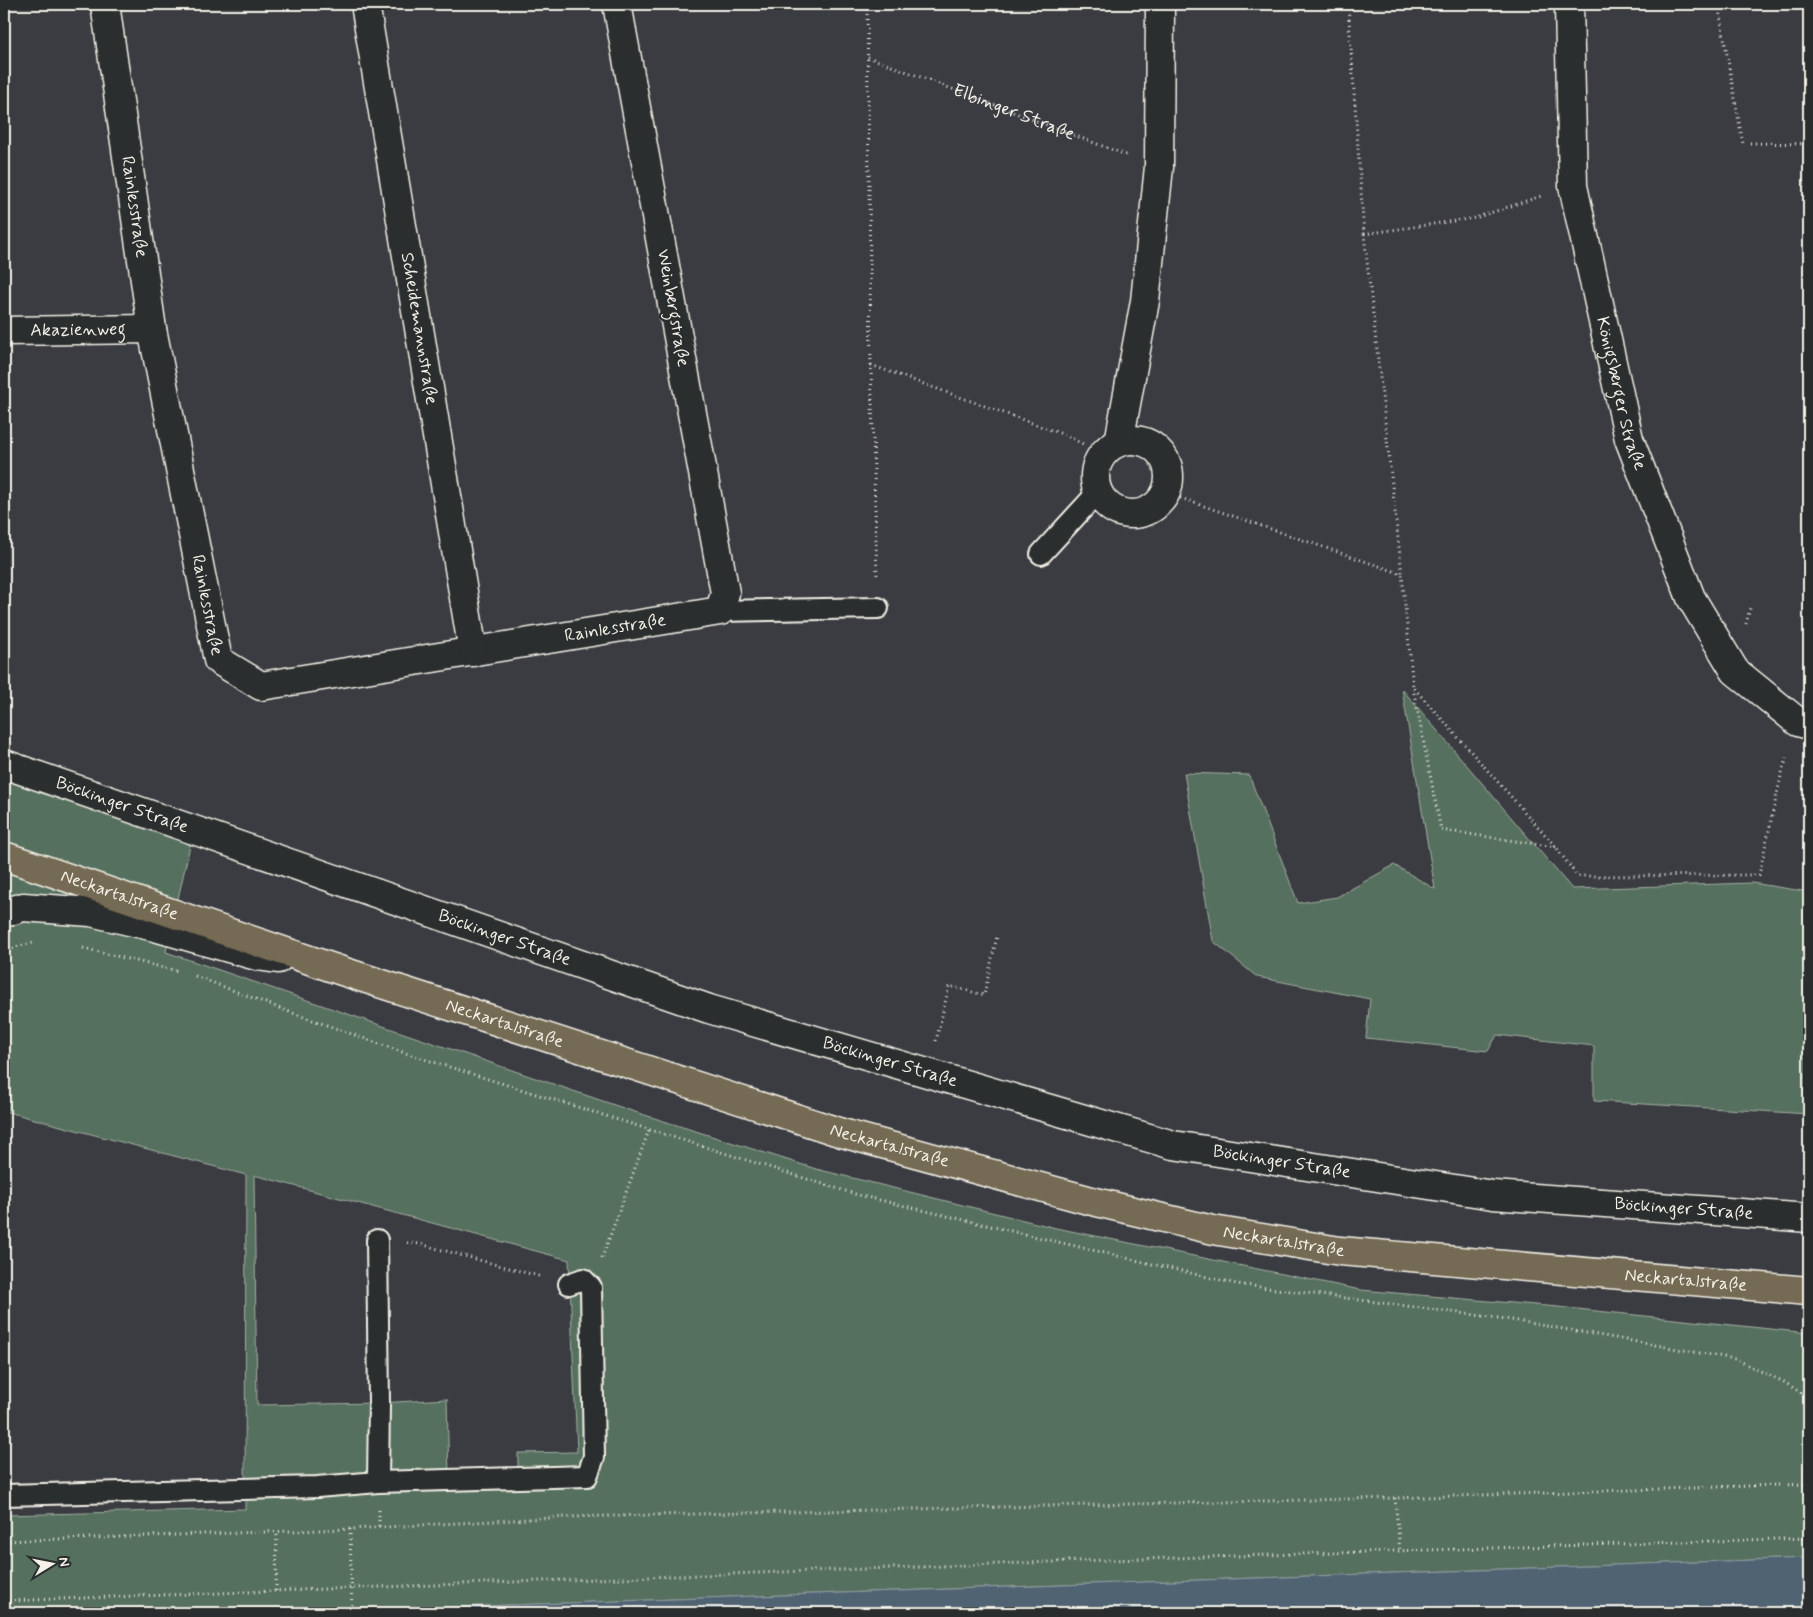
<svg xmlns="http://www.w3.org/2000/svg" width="1813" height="1617" font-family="Mynerve,sans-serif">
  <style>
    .green { fill: #56705e; stroke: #a5b0a3; fill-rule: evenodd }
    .water { fill: #4f6473; stroke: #919ca2 }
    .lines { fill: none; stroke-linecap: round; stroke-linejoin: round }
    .service-casing { stroke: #f4f1e8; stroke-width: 24 }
    .minor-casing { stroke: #f4f1e8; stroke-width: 31 }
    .primary-casing { stroke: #f4f1e8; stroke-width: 31 }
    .path { stroke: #f4f1e8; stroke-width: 3; stroke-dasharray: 1 4; stroke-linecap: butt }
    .service { stroke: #2a2d2e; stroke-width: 20 }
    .minor { stroke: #2a2d2e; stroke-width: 28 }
    .primary { stroke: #756b52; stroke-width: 28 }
    .path-bridge { stroke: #f4f1e8; stroke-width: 3; stroke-dasharray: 1 4; stroke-linecap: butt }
    .labels { text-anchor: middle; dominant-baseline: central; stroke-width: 4.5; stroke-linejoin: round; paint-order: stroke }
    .street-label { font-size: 18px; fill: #f4f1e8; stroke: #2a2d2e }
  </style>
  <rect width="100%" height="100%" fill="#3a3c42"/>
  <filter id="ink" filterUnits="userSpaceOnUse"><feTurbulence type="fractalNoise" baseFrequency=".02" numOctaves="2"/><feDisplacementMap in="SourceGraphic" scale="10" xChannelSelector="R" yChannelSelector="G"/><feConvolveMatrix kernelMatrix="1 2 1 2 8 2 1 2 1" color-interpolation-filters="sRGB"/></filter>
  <g filter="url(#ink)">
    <!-- green -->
    <g class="green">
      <polygon points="1402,689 1572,889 1752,883 1809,892 1809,1114 1594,1101 1594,1046 1497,1035 1488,1051 1366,1038 1370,999 1257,977 1213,941 1184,773 1249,775 1298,903 1337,897 1394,865 1435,889"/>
      <path d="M4,753L196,819L166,952L632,1111L816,1169L1056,1228L1361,1290L1558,1307L1809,1333V1558L289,1613H4V1515L245,1509L246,1175L4,1111ZM254,1175L569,1260L577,1452L518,1453V1476L449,1477L447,1399L379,1403L257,1405Z"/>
    </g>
    <!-- water -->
    <polygon class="water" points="1809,1558 1809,1613 289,1613"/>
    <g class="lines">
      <defs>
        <g id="service">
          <polyline points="1041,554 1098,492"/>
          <polyline points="720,611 878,608"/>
          <polyline points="377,1240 379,1403 378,1482"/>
          <polyline points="4,1495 317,1487 378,1482 587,1476 594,1457 591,1287 583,1279 569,1284"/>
        </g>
        <g id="minor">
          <path id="s2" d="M105,4L152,329L218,660L261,686L720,611L725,593L617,4"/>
          <path id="s3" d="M365,4L473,652"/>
          <path id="s4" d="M1569,4L1573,186L1629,439L1691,598L1735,671L1798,722L1809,725"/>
          <path id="s5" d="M4,331L152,329"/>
          <circle cx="1132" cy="477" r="37"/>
          <polyline points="1119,442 1145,301 1159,167 1160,4"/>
          <path id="s6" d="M4,764L709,1009L1173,1145L1493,1195L1809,1218"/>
          <polyline points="4,913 23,907 91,912 155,927 257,956 278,959"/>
        </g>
        <g id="primary">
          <path id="s7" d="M4,856L342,971L842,1133L1088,1200L1213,1230L1340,1251L1809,1291"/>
        </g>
      </defs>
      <!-- service casing -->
      <use href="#service" class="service-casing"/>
      <!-- minor casing -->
      <use href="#minor" class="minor-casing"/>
      <!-- primary casing -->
      <use href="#primary" class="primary-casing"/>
      <!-- path -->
      <g class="path">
        <polyline points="867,4 871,365 877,577"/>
        <polyline points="1348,4 1364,234 1402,574"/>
        <polyline points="1718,4 1743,144"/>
        <path id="s1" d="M868,57L1126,155"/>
        <polyline points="1750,143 1809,144"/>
        <polyline points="1364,234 1475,218 1541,196"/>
        <polyline points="871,365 1065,435 1085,445"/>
        <polyline points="1166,493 1402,574 1413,687 1556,847 1577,876 1759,875 1781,776 1788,754"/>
        <polyline points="1746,624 1750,608"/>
        <polyline points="1413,688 1441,830 1556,847"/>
        <polyline points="83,948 177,971"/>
        <polyline points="4,954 15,947 33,943"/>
        <polyline points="195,976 287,1011 405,1053 858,1195 1237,1284 1506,1319 1735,1359 1784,1382 1809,1398"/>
        <polyline points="936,1041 949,986 984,995 997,936"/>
        <polyline points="407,1243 420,1244 542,1277"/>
        <polyline points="602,1258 649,1130"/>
        <polyline points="1395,1498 1400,1550"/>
        <polyline points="379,1510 379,1527"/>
        <polyline points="4,1541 350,1529 566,1517 1395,1498 1809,1484"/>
        <polyline points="276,1591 277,1531"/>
        <polyline points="4,1601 1078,1561 1809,1538"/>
      </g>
      <!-- service -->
      <use href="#service" class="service"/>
      <!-- minor -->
      <use href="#minor" class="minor"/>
      <!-- primary -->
      <use href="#primary" class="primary"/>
      <!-- path-bridge -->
      <polyline class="path-bridge" points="350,1529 352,1613"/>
    </g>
  </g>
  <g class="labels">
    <!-- street labels -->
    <g class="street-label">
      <text stroke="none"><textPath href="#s1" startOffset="156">Elbinger Straße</textPath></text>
      <text stroke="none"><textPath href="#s2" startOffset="205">Rainlesstraße</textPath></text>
      <text transform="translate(673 308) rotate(80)">Weinbergstraße</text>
      <text stroke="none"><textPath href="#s3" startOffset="329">Scheidemannstraße</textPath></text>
      <text stroke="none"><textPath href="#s5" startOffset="74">Akazienweg</textPath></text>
      <text stroke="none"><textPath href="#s4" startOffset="395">Königsberger Straße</textPath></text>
      <text stroke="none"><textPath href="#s2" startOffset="610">Rainlesstraße</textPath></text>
      <text stroke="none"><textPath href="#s2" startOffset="1075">Rainlesstraße</textPath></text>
      <text stroke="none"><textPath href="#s6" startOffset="125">Böckinger Straße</textPath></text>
      <text stroke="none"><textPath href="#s7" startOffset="122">Neckartalstraße</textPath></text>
      <text stroke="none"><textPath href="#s6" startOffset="530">Böckinger Straße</textPath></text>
      <text stroke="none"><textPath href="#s7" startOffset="528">Neckartalstraße</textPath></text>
      <text stroke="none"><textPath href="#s6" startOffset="935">Böckinger Straße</textPath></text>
      <text stroke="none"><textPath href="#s7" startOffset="932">Neckartalstraße</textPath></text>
      <text stroke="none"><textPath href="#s6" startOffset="1340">Böckinger Straße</textPath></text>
      <text stroke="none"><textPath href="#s6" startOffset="1745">Böckinger Straße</textPath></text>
      <text stroke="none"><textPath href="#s7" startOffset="1338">Neckartalstraße</textPath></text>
      <text stroke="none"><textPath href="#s7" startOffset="1742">Neckartalstraße</textPath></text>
    </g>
  </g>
  <!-- margin -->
  <rect width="1813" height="1617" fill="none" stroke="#2a2d2e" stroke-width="20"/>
  <rect x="10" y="10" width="1793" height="1597" fill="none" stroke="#f4f1e8" stroke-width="2" filter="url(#ink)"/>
  <!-- north arrow -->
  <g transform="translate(52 1564) rotate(80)" stroke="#2a2d2e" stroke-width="4" paint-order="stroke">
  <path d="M0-4L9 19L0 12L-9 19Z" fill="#f4f1e8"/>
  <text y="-8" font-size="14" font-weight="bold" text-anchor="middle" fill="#f4f1e8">N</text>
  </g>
</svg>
